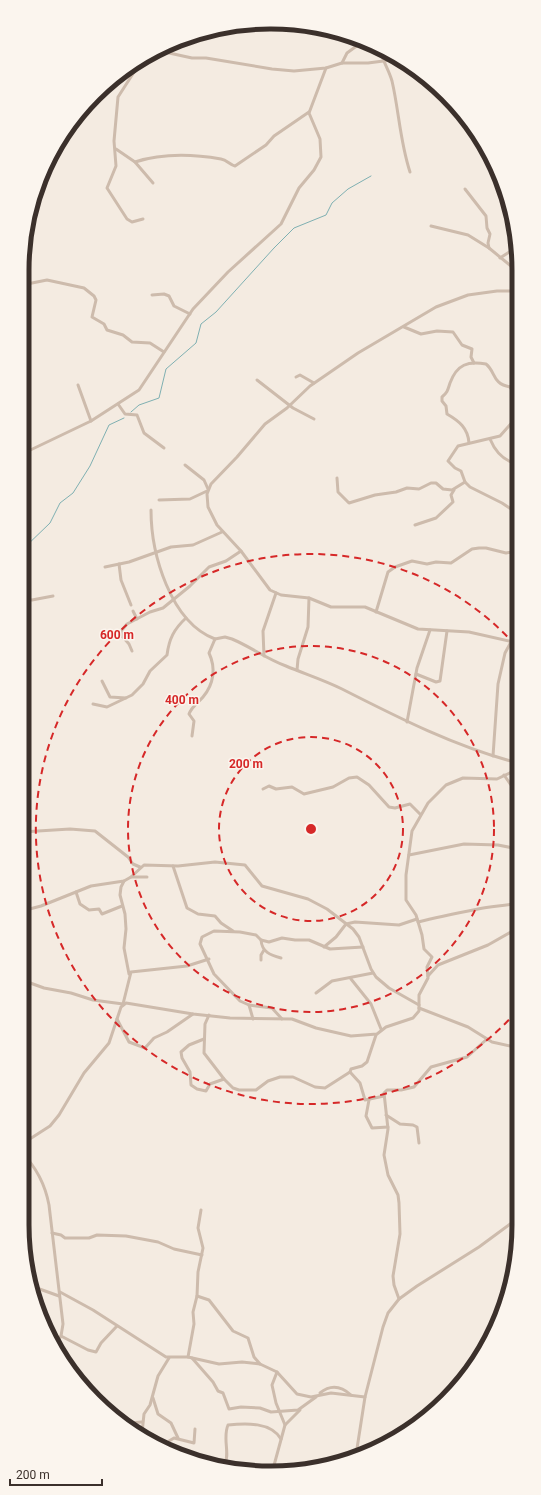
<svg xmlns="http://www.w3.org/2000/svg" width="541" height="1495" font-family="Roboto,sans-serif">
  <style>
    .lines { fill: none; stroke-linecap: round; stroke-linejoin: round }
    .stream { stroke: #7fb0b2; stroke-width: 1 }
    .minor { stroke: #cdbbac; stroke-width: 3 }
    .ring { fill: none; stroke: #d62828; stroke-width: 2; stroke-dasharray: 7 5 }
    .rim { fill: none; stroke: #3b302b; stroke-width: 5 }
    .centre { fill: #d62828; stroke: #fbf5ee; stroke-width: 2 }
    .ring-label { font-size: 12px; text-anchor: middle; font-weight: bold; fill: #d62828; stroke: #fbf5ee; stroke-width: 3; stroke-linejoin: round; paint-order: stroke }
  </style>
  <rect width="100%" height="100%" fill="#f4ebe1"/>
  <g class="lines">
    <!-- stream -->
    <g class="stream">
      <polyline points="131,412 139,405 159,398 166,369 196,343 201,324 216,312 274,248 294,228 326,215 332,203 348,189 371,176"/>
      <polyline points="22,550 50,523 60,503 73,493 90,466 109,425 124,418"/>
    </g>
    <!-- minor -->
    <g class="minor">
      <path d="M380,49C382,60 389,70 392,81C399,111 400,142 410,172"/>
      <polyline points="160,51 192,58 206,58 272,69 294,71 326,68 342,63 368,63 399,59"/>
      <polyline points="138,62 136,69 118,97 114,141 116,166 107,188 127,219 132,222 143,219"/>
      <polyline points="342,63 347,53 362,42"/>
      <polyline points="116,149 135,162 153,183"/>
      <path d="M135,162C163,153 192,154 221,159C227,160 230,165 235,166L266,145L274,136L309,112"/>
      <polyline points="465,189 486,216 487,228 490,234 488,243 489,248"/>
      <polyline points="431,226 468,235 489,248 517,271"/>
      <polyline points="500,258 517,247"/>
      <polyline points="22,285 47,280 84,288 94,296 96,300 92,317 104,324 107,330 123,335 132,342 150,343 164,352"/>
      <polyline points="517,291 497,291 468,295 436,307 358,353 310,386 287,408 265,424 237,457 211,484 207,494 208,507 217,525 241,551 270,590 281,595 309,598 331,607 365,607 418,629 469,632 518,643"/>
      <polyline points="152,295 164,294 169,296 174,306 190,314"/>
      <polyline points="404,327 421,334 437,331 453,332 462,345 472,349 471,357 474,363"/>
      <polyline points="296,377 300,375 314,383"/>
      <polyline points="517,377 510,387 516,397 517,408"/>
      <polyline points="257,380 293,408 314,419"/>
      <polyline points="78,385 91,421"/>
      <polyline points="118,404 125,414 137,415 144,433 164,448"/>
      <polyline points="517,417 500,436 458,446 448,461 455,468 461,471 465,482 470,487 502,503 517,513"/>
      <polyline points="22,435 29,450"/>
      <path d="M490,439C495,451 504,461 517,464"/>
      <path d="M469,443C468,428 459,421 447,414L446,406L442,401V397C448,392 448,389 450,383C457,364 468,361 486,364C496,372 492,384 510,387"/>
      <polyline points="22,454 91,421 139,390 193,309 228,272 281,224 299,188 314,170 321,157 320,139 309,113 326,68"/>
      <polyline points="185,465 204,480 208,489"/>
      <polyline points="337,478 338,492 349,503 375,495 396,492 407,488 419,489 431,483 436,483 443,489 452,490 465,482"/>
      <polyline points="159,500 190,499 207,491"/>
      <path d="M151,510C151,553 170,622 215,639L225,637L232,639C251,647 267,659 286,666C305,674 324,680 342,689C399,718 456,747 518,763"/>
      <polyline points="415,525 436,518 453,502 451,495 454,490"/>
      <polyline points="119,564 121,580 131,605"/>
      <polyline points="105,567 129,562 171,547 193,545 222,532"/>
      <polyline points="22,599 32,600 53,596"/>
      <polyline points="133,611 137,619"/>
      <polyline points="376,612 388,572 395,567 412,561 427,564 436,562 451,563 472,549 479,548 486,548 506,553 518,551"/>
      <polyline points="132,651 129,644 122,636 122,630 127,624 150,612 163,608 190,586 209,567 226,561 241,551"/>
      <polyline points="264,656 263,631 276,593"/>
      <polyline points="297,670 298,659 308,627 309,598"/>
      <polyline points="416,674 436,682 440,681 447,631"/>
      <polyline points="102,681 110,697 126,698"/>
      <path d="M93,704L107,707L132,695L143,684L150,671L167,655C169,639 174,629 186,618"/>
      <polyline points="407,722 417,668 430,630"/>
      <path d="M192,736L194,721L189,714C192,706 198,703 203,697C214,684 216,668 209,653L215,639"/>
      <polyline points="493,756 498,684 505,653 511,642"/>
      <polyline points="504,775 518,795"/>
      <polyline points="263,789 269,786 276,789 292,787 304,794 333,787 349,778 357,777 369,785 389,807 395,808 410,804 420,814"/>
      <polyline points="22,832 70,829 95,831 128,857 133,864 140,867"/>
      <polyline points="409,855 464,844 498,845 518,849"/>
      <polyline points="173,866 187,908 198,914 215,916 221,923 233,931"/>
      <polyline points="131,877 147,877"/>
      <polyline points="124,881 121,887 120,895 125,914 126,929 124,948 129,974"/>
      <polyline points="76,892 80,904 89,910 99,909 102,914 122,906"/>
      <polyline points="22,911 41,906 91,886 124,881 131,877 144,865 178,866 215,862 245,865 262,886 308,899 327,909 353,929 359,937 371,969 376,977 389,988 419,1005"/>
      <path d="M418,922C438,917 458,913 478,909C492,906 505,906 518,903"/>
      <path d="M261,940C262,952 270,955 281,958"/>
      <polyline points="324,947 336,937 346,924 355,922 399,925 417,919"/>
      <polyline points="261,960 261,955 264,950"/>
      <polyline points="428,976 438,965 488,945 518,928"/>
      <polyline points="351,979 371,1004 381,1029"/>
      <polyline points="22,980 44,988 71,993 93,1000 123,1004"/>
      <polyline points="316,993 332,981 373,973"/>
      <polyline points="123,1004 131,972 187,966 209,959"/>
      <polyline points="249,1005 253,1019"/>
      <polyline points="419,1008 468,1027 492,1042 519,1048"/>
      <polyline points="209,1015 205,1024 204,1053 224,1079 233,1088 239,1090 256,1090 268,1081 280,1077 293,1077 315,1087 325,1088 350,1072"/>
      <polyline points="117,1019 129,1042 145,1048 154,1038 167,1032 193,1014"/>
      <polyline points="282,1019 272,1008 249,1005 240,1001 214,974 200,944 202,937 214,931 240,932 256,935 261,940 269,942 282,938 295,940 309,940 330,949 363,947"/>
      <polyline points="376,1035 367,1062 362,1066 351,1069 350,1072 360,1083 365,1100 384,1096"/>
      <polyline points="204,1039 189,1045 181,1052 182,1058 190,1072 191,1085 197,1089 206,1091 210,1084 224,1079"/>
      <polyline points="369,1100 366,1116 372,1128 388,1127"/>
      <polyline points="386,1115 400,1124 413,1125 417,1127 419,1143"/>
      <polyline points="22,1144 50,1126 59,1115 84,1073 109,1043 121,1007 126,1003 193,1014 230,1018 292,1019 316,1028 351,1036 377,1034 386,1027 413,1018 419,1011 419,995 428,978 427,967 432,957 424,949 422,935 416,915 406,900 406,875 412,831 428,803 446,785 463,778 497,779 518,769"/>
      <path d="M22,1153C37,1168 45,1184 49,1205L63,1324L61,1336L56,1344"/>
      <polyline points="52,1233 61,1235 65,1238 89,1238 97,1235 126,1236 158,1242 174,1249 202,1255"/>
      <polyline points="34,1287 59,1296"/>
      <polyline points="60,1292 93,1310 166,1357 188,1357 219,1364 242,1362 260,1364 277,1372 297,1394 311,1397 331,1393 365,1397"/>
      <polyline points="197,1296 209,1300 233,1331 248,1338 254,1357 260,1364"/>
      <polyline points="399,1299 394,1285 393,1276 400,1234 399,1203 398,1195 388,1175 384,1155 388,1129 384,1093 387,1090 401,1090 414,1087 431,1067 467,1057 487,1039"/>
      <polyline points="61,1336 88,1350 96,1352 101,1343 117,1326"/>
      <polyline points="188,1357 194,1324 193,1312 197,1296 198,1272 203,1248 198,1228 201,1210"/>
      <polyline points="192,1358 213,1382 218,1391 223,1393 229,1409 241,1407 260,1408 271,1412 298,1410 316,1397"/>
      <path d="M320,1393C331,1384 341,1386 351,1395"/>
      <polyline points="153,1398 158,1414 171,1423 178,1438"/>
      <polyline points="129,1423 142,1422"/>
      <polyline points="285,1425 300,1410"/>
      <polyline points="142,1433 144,1414 150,1405 158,1376 169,1358"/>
      <polyline points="167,1449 169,1441 174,1438 194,1443 195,1429"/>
      <polyline points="356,1455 365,1397 383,1327 388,1313 399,1299 417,1286 479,1247 513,1222 519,1220"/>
      <path d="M224,1467C231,1453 222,1439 228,1425C246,1423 271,1422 281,1439"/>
      <polyline points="273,1469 285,1425 276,1403 272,1385 277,1372"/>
    </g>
  </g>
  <!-- distance rings -->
  <g class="ring">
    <circle cx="311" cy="829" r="92"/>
    <circle cx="311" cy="829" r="183"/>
    <path d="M517 1011A275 275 0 1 1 517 647"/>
  </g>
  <!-- crop -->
  <path d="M0 0H541V1495H0ZM270 29H271A241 241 0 0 1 512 270V1225A241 241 0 0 1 271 1466H270A241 241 0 0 1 29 1225V270A241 241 0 0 1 270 29Z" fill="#fbf5ee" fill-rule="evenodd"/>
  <path class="rim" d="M270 29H271A241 241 0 0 1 512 270V1225A241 241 0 0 1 271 1466H270A241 241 0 0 1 29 1225V270A241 241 0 0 1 270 29Z"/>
  <circle cx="311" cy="829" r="6" class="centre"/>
  <g class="ring-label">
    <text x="117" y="639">600 m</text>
    <text x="182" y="704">400 m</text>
    <text x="246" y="768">200 m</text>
  </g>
  <!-- scale -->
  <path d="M10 1479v6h92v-6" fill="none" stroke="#3b302b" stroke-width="2"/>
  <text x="16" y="1479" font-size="12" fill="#3b302b" stroke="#fbf5ee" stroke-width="3" paint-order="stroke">200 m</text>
</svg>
